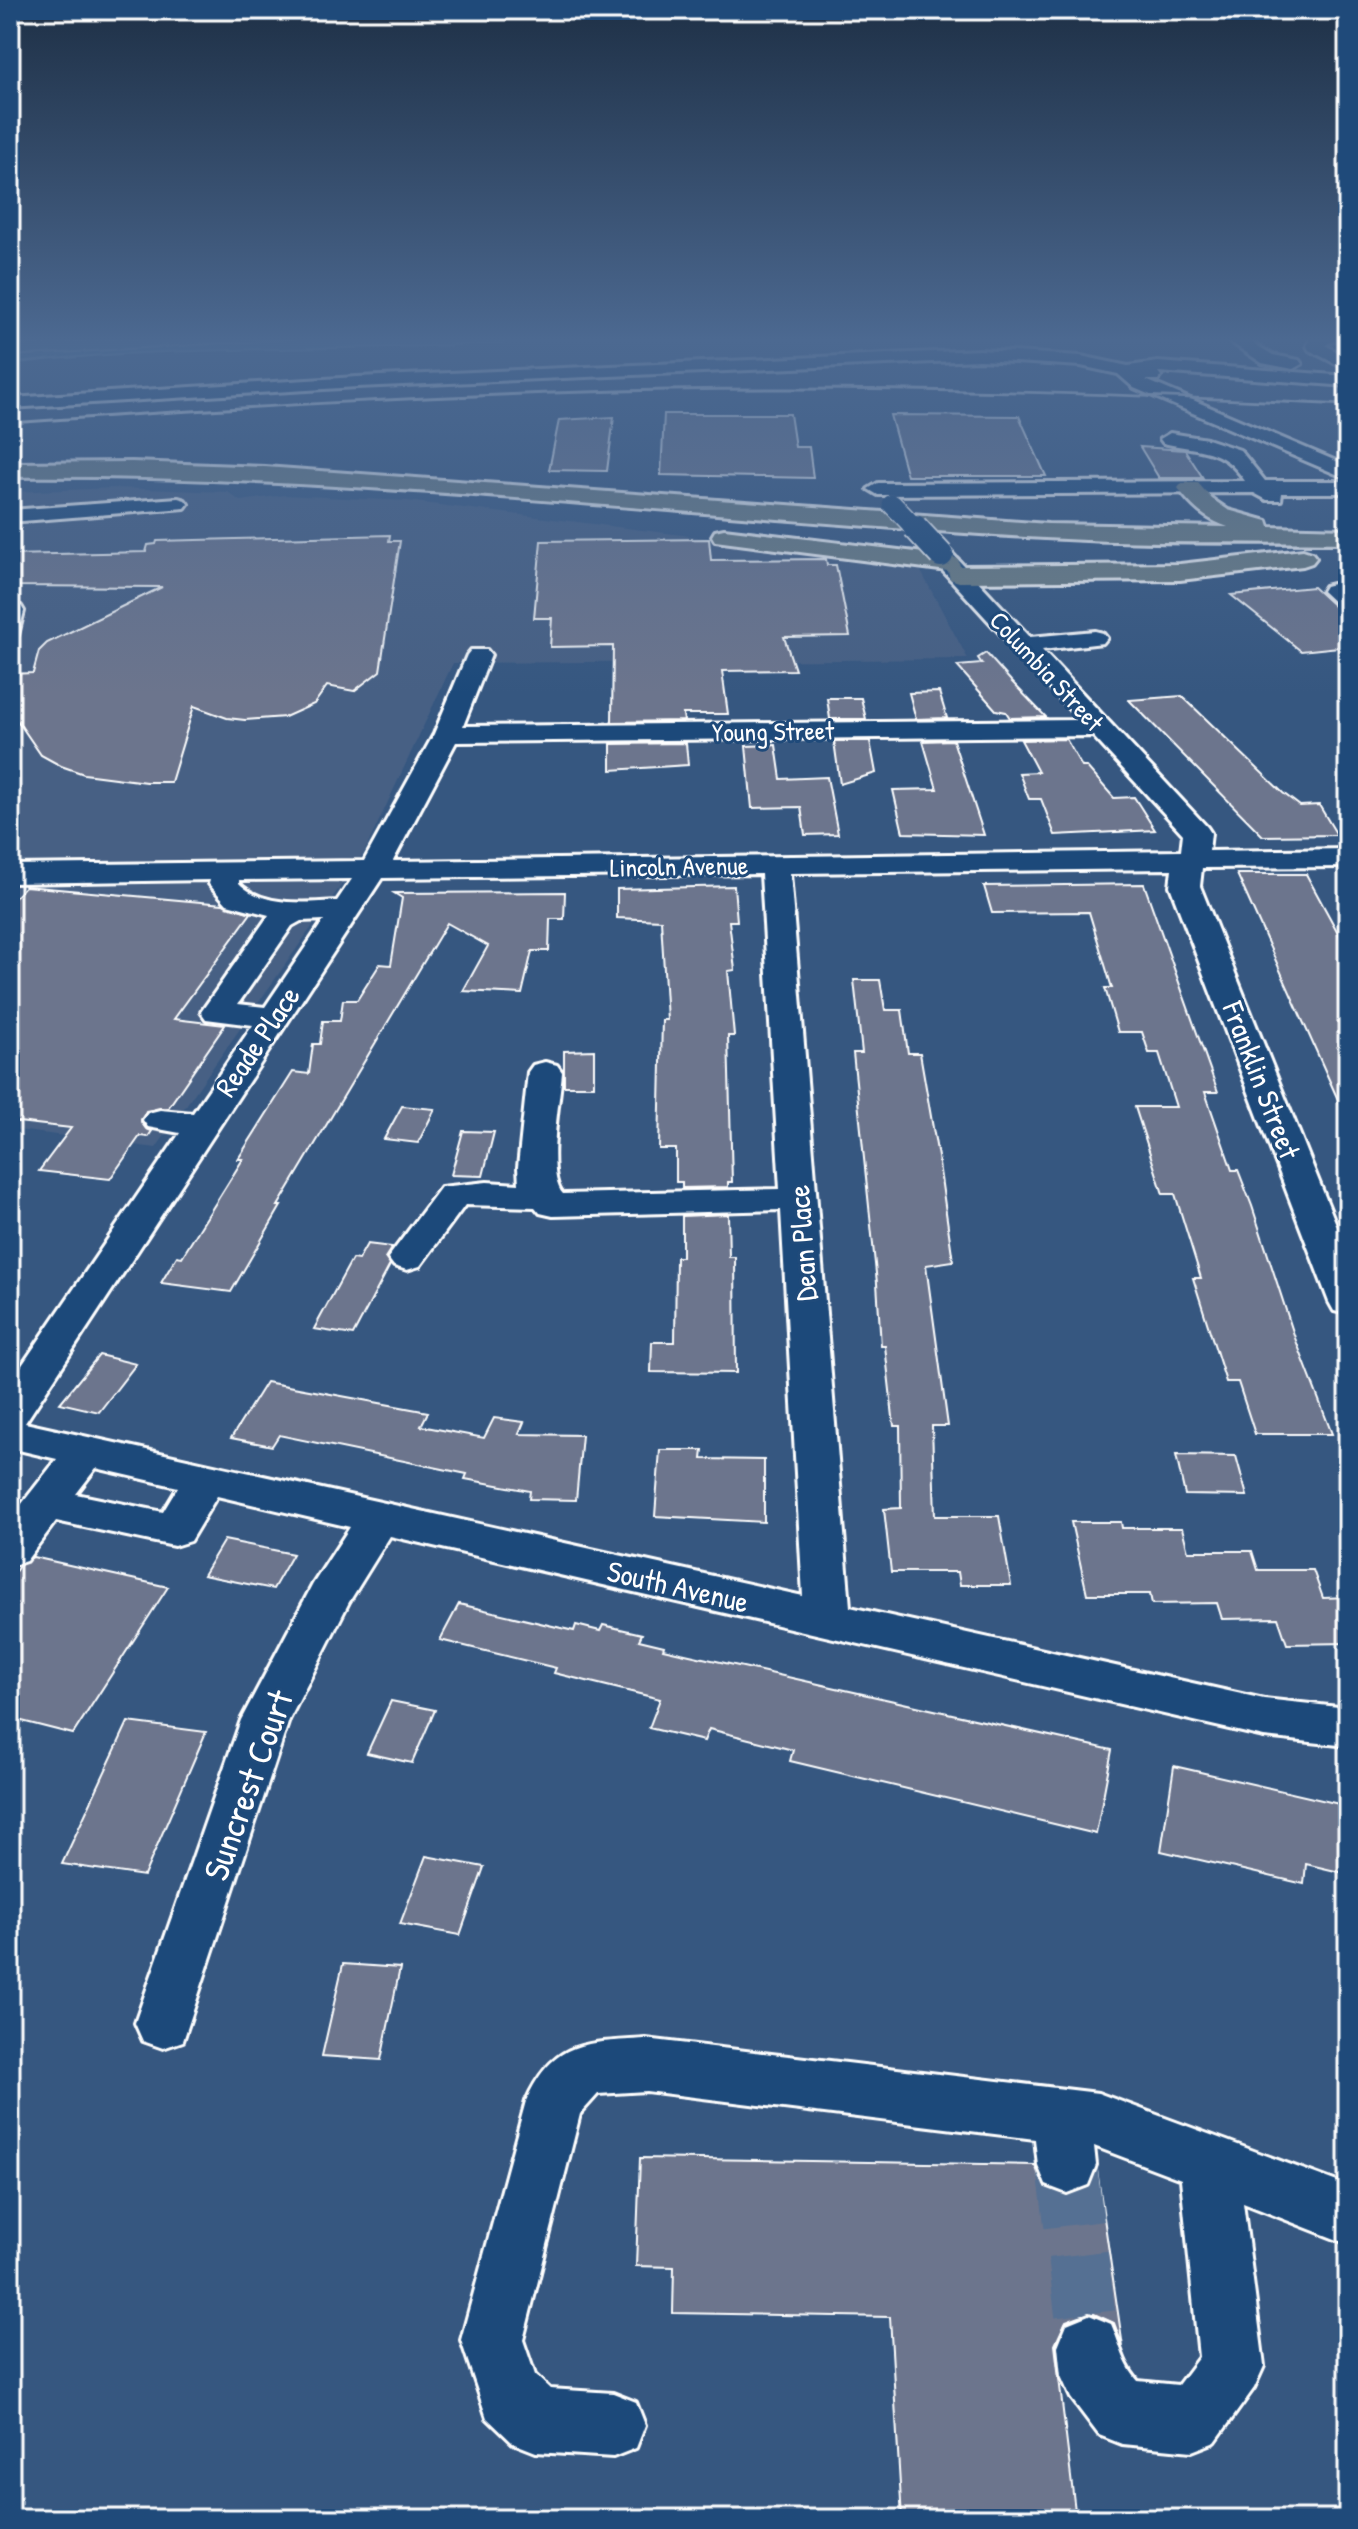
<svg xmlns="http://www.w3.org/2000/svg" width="1358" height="2529" font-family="'Patrick Hand',sans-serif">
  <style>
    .built { fill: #466084 }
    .water { fill: #477ea4; stroke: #91b2c8; stroke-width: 2 }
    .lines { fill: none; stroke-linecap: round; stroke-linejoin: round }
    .shore { stroke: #b5cbdb; stroke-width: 2 }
    .building { fill: #6c758d; stroke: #fff; stroke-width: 2 }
    .minor-tunnel { stroke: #547093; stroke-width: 60; stroke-dasharray: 60 30; stroke-linecap: butt }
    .minor-casing { stroke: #fff; stroke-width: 6 }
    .highway-casing { stroke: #fff; stroke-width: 6 }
    .minor { fill: #1f4a7a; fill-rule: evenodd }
    .highway { fill: #6d7e84; fill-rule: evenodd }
    .rail { stroke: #fff; stroke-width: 3 }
    .minor-bridge-far1-casing { stroke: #fff; stroke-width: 22; stroke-linecap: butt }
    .minor-bridge-casing { stroke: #fff; stroke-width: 28; stroke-linecap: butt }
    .minor-bridge-far1 { stroke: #1f4a7a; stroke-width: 19 }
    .minor-bridge { stroke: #1f4a7a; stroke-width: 24 }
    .labels { text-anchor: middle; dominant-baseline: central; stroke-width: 6; stroke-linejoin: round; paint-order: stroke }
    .far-street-label { font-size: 26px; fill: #fff; stroke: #1f4a7a }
    .street-label { font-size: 30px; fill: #fff; stroke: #1f4a7a }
    .near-street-label { font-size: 36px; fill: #fff; stroke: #1f4a7a }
  </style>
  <rect width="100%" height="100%" fill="#365780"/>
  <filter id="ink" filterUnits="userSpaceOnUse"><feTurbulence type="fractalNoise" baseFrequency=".0125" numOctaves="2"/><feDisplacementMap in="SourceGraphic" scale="16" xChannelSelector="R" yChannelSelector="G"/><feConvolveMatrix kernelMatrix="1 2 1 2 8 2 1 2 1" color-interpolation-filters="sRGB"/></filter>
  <g filter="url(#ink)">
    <!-- built -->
    <polygon class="built" points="115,488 228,492 240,501 285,495 407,501 917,564 968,659 453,663 364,853 156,1148 10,1129 10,492"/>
    <!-- water -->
    <path class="water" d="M10,339H512L502,340L503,343C339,352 174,344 10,364Z"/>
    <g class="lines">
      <!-- shore -->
      <g class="shore">
        <polyline points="10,346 105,339"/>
        <polyline points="10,356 294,339"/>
      </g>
    </g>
    <!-- building -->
    <g class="building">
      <polygon points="664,414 790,414 795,447 809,447 813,478 661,475"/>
      <polygon points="890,415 1019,416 1046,476 907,476"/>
      <polygon points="614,417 607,471 549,470 559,420"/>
      <polygon points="1140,447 1185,450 1203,478 1159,478"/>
      <polygon points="390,535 389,541 400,541 380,671 354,691 327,686 314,704 285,717 245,720 227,718 194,706 171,782 146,782 84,774 61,766 41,755 17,720 10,720 10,674 33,673 39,651 47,643 162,587 10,586 10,555 146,552 148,545 156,544 157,541"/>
      <polygon points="709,539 711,560 826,559 827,565 836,565 850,636 784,637 795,670 722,671 728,714 683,714 684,721 612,722 613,646 550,647 552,618 534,618 541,541"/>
      <polygon points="1313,587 1338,610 1348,614 1348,646 1301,651 1231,595"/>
      <polygon points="986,653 1011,681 1046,717 1010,718 1006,712 996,710 957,666 982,664 978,658"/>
      <polygon points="939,692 947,718 916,719 909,693"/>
      <polygon points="1182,696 1283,793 1300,806 1319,805 1337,835 1263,836 1129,700"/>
      <polygon points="827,698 861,698 866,719 830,719"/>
      <polygon points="1066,739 1082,767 1087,767 1114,798 1134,797 1155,830 1055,835 1041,799 1029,799 1019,773 1038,772 1021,740"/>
      <polygon points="953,740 984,835 903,833 893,790 937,789 923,741"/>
      <polygon points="834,741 870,741 876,773 840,784"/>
      <polygon points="686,743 688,765 611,770 611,744"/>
      <polygon points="776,745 781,779 827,777 838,834 805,835 801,807 752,808 746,746"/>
      <polygon points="1237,874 1306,874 1348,951 1348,1122"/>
      <polygon points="1144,884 1218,1092 1205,1092 1232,1170 1238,1170 1252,1206 1295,1338 1332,1434 1255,1434 1238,1382 1226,1382 1193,1278 1201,1278 1175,1194 1163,1194 1135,1107 1176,1107 1159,1053 1149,1053 1142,1032 1118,1032 1105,988 1112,988 1089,912 992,913 984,886"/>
      <polygon points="25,886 223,904 251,913 174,1019 225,1025 168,1108 146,1111 141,1122 146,1129 152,1131 148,1137 140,1136 110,1179 39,1171 71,1128 10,1121 10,903"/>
      <polygon points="734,886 737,921 729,921 735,970 728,971 734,1036 728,1036 732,1182 728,1182 728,1187 682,1188 682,1182 676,1182 676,1149 659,1149 662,1020 667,1020 661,920 617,918 617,889"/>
      <polygon points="565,892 564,919 550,919 549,951 532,951 522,994 463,991 488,946 447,923 278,1206 281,1206 231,1292 161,1283 177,1256 182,1257 243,1159 238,1159 293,1072 309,1074 313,1044 320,1044 323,1021 340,1021 343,1000 357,1000 380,964 391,965 402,898 394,893"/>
      <polygon points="854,980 880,980 885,1010 902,1010 908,1053 920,1053 938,1157 953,1261 926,1265 948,1426 932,1426 935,1516 999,1516 1011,1585 960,1585 958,1572 891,1572 884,1509 901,1508 900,1426 894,1426 885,1346 881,1346 877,1283 853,1053 862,1053"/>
      <polygon points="594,1050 594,1086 564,1086 564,1051"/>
      <polygon points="402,1106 435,1109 418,1143 384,1139"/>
      <polygon points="463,1131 494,1132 483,1176 451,1175"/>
      <polygon points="728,1214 729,1257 735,1257 736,1373 651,1372 652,1342 675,1342 676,1257 682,1257 682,1216"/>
      <polygon points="367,1244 392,1247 385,1258 390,1265 353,1335 314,1329 352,1259 358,1260"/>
      <polygon points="99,1355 136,1364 99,1412 60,1403"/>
      <polygon points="266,1382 428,1412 421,1426 484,1438 494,1418 524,1422 519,1434 582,1435 576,1500 529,1499 530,1491 465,1479 467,1474 279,1435 272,1446 231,1438"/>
      <polygon points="660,1450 703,1450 702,1459 764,1460 764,1522 655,1516"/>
      <polygon points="1176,1455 1236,1456 1247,1496 1185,1495"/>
      <polygon points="1071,1522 1121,1522 1122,1528 1182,1528 1188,1551 1252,1551 1258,1570 1313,1570 1323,1598 1348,1597 1348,1643 1287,1644 1278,1618 1222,1619 1217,1603 1152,1604 1150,1594 1087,1594"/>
      <polygon points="224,1540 293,1554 273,1589 203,1575"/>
      <polygon points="33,1557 168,1587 73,1734 10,1718 10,1579 19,1566"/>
      <polygon points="459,1604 574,1631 576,1625 600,1631 603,1625 642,1634 639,1640 664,1646 663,1649 1112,1750 1096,1834 790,1761 793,1750 709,1729 704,1741 649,1728 660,1699 554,1673 556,1668 440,1640"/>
      <polygon points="391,1701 435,1710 412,1763 367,1753"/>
      <polygon points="128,1722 206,1732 144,1876 62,1864"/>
      <polygon points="1174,1766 1348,1806 1348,1874 1306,1864 1304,1884 1161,1851"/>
      <polygon points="426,1856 484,1867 460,1935 400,1924"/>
      <polygon points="343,1964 400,1968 381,2060 322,2056"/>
      <polygon points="640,2158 1035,2165 1043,2186 1066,2196 1089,2188 1097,2170 1123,2347 1114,2323 1090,2312 1066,2321 1055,2345 1076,2519 902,2519 890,2317 673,2313 674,2267 636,2266"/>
    </g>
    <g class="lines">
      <!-- minor-tunnel -->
      <polyline class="minor-tunnel" points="1067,2165 1089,2346"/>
      <defs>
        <g id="minor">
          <polygon points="1226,339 1246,339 1273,355 1299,360 1302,364 1293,369 1262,363"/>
          <polygon points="1310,339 1337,339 1325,345 1348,358 1348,370 1309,350 1307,346"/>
          <polygon points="980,350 1081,356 1128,366 1158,362 1348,376 1348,386 1158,372 1161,376 1158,380 1146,380 1348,466 1348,479 1134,388 1118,374 1081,366 980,360 357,387 10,408 10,398 357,377"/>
          <path d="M1170,433L1207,439L1240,450L1265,481H1348V493H1282L1281,500H1267L1254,493L878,495L868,489L878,483L1245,481C1222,446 1200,452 1163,443L1160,439Z"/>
          <polygon points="178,498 185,500 188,504 185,508 10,522 10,510"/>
          <path d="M941,548L949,550L1030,637L1095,631L1103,633L1107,638L1103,643L1042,650L1207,827L1211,833L1209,851L1348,849V867L1202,868L1200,886L1348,1254V1314L1334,1311L1329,1302L1170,886L1172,869L790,873L850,1607L1264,1699L1348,1708V1746L1264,1737L390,1536L349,1602L289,1720L183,2041L163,2048L143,2041L135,2023L241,1720L313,1584L350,1527L217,1496L190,1541L174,1546L56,1521L26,1561L10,1566V1519L57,1459L10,1448V1383L180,1133L148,1127L143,1120L148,1113L160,1110L193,1113L253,1025L206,1019L201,1012L269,915L227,904L209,884L210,880L10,883V865L364,861L434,734L467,655L471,650H487L491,655L463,726L1079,720L933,560L930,555ZM1093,736L1183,834L1181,851L393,861L456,742ZM761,874L780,1189L563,1194C545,1175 560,1099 562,1072L557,1065L545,1062L533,1065L528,1072L518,1167L519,1184L487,1182L441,1187L388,1258L394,1266L407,1270L420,1266L465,1205L535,1207L540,1213L553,1216L781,1210L803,1596L25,1423L382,878ZM352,879L337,901C306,903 262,907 239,883V880ZM324,920L265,1007L238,1004L292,926L301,921ZM96,1468L178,1487L163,1512L76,1494Z"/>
          <polygon points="1333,584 1348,592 1348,610 1340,608 1322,591 1325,586"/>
          <polygon points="10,603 21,606 24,611 18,635 10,637"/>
          <path d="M646,2039L1098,2093L1348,2186V2244L1243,2203L1264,2366L1254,2388L1215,2442L1192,2451L1122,2444L1099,2435L1071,2398L1061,2376L1058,2346L1067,2324L1089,2315L1111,2324C1121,2347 1122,2362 1138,2381L1178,2385L1199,2357L1181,2179L1094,2146L1096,2165L1088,2185L1067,2193L1046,2185L1038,2165L1035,2139L646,2091L598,2094L580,2114L523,2340L535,2375L550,2389L613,2393L636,2402L645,2425L636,2448L613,2457L536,2452L513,2443L487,2418L461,2340L526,2101C554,2039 586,2043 646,2039Z"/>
        </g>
        <g id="highway">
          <path d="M132,462L265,467L1048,524L1228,527C1205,519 1192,507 1178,488L1182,483H1198L1212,499L1228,510L1267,521L1269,527L1348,529V543C1247,542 1146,544 1045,538C700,518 356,474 10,477V463Z"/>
          <polygon points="724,529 949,556 958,559 960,566 1180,564 1303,550 1312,553 1316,558 1312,563 1303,566 1180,580 959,582 950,579 948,571 715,541 712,536 715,531"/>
        </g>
      </defs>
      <!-- minor casing -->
      <use href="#minor" class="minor-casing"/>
      <!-- highway casing -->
      <use href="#highway" class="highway-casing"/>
      <!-- minor -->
      <use href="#minor" class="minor"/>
      <!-- highway -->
      <use href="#highway" class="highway"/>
      <!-- rail -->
      <path class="rail" d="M10,423C229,408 449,394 669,390C895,386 1122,394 1348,405"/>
      <defs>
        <polyline id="minor-bridge-far1" points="892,504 916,529"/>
        <polyline id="minor-bridge" points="915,527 941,555"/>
      </defs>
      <!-- minor-bridge-far1 casing -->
      <use href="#minor-bridge-far1" class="minor-bridge-far1-casing"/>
      <!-- minor-bridge casing -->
      <use href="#minor-bridge" class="minor-bridge-casing"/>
      <!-- minor-bridge-far1 -->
      <use href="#minor-bridge-far1" class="minor-bridge-far1"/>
      <!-- minor-bridge -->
      <use href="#minor-bridge" class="minor-bridge"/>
    </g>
  </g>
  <!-- sky -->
  <linearGradient id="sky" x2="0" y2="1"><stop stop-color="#1e3046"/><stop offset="0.49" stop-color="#4c6991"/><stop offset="1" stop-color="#4c6991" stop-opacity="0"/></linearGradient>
  <rect width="1358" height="693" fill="url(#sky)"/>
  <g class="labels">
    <!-- far-street labels -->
    <g class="far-street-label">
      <text transform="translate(1047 671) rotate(47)">Columbia Street</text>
      <text transform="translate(773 731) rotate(-1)">Young Street</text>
      <text transform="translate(679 866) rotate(-1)">Lincoln Avenue</text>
    </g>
    <!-- street labels -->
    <g class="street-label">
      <text transform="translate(257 1041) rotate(-56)">Reade Place</text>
      <text transform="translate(1262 1080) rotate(69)">Franklin Street</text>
      <text transform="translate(802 1243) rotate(-94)">Dean Place</text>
      <text transform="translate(678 1586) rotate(13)">South Avenue</text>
    </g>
    <!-- near-street labels -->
    <g class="near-street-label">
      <text transform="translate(247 1785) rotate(-70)">Suncrest Court</text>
    </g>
  </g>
  <!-- margin -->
  <rect width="1358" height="2529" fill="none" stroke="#1f4a7a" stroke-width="40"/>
  <rect x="20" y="20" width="1318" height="2489" fill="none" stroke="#fff" stroke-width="3" filter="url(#ink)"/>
</svg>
